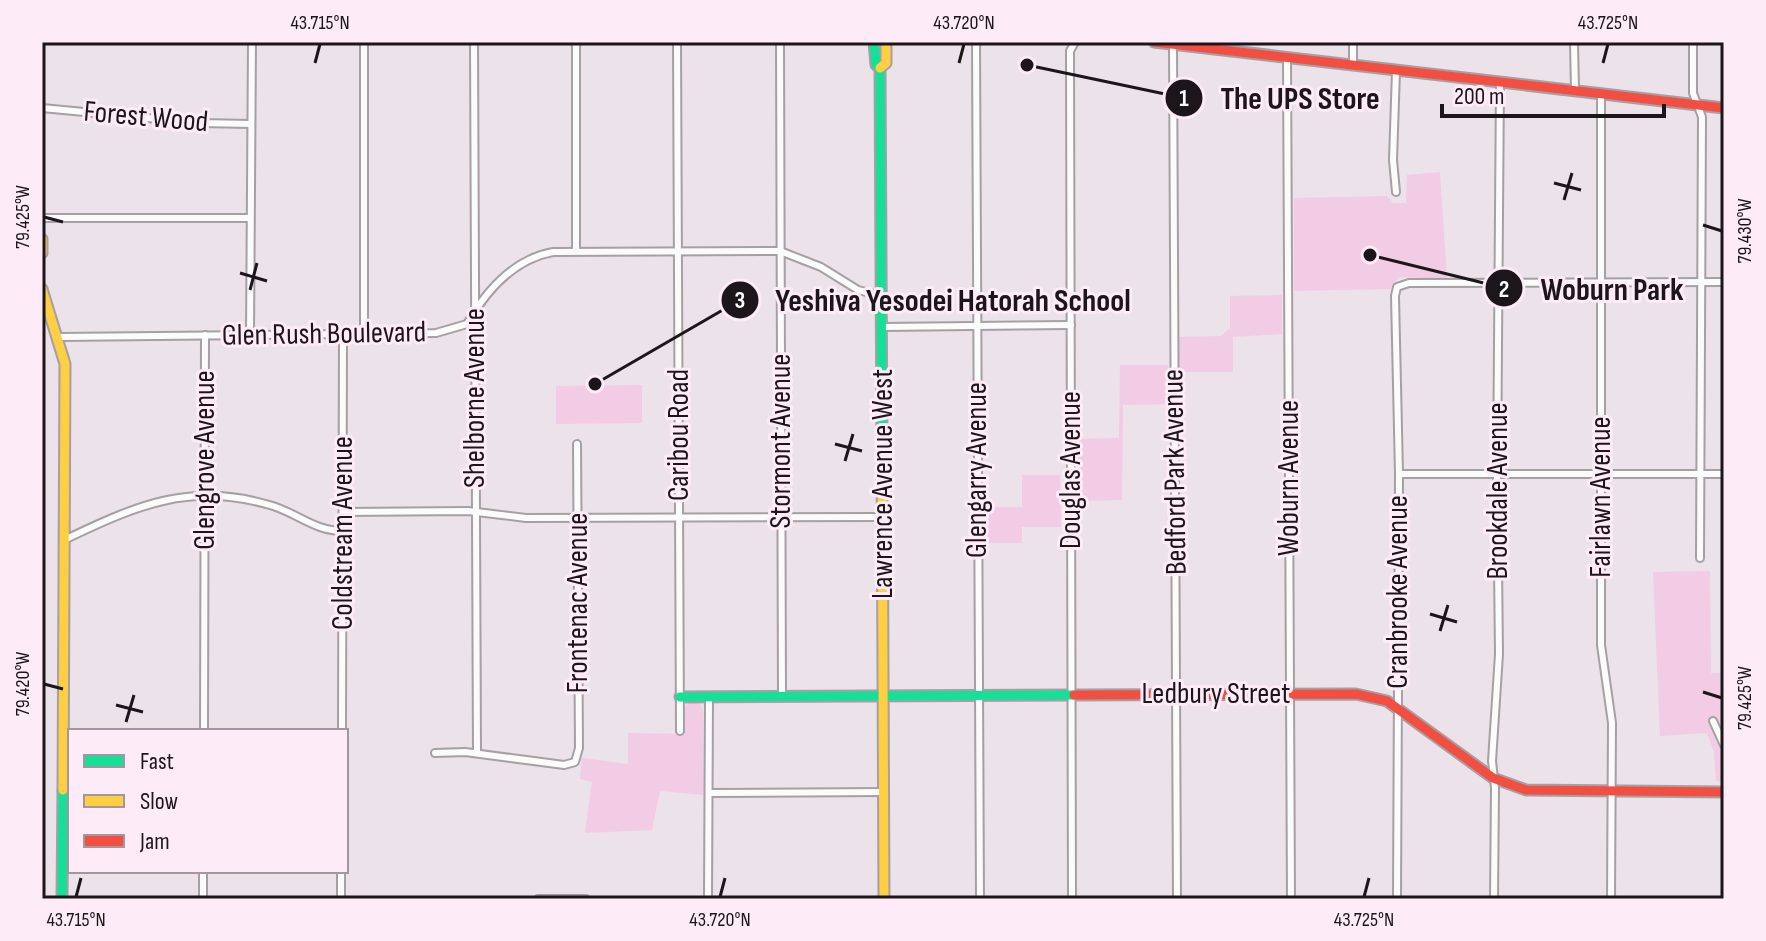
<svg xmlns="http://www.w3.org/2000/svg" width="1766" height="941" font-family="'Sofia Sans Condensed',sans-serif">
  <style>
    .green { fill: #f2cbe5 }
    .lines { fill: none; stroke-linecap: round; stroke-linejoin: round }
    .street-casing { stroke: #a69fa4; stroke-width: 10 }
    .fast-casing { stroke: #a69fa4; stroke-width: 13 }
    .slow-casing { stroke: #a69fa4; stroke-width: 13 }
    .jam-casing { stroke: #a69fa4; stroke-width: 13 }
    .street { stroke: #fcfbfc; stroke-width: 6 }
    .fast { stroke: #16e098; stroke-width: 9 }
    .slow { stroke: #ffcf43; stroke-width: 9 }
    .jam { stroke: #f24e42; stroke-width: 9 }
    .ticks { fill: none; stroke: #1c161a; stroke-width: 3 }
    .labels { text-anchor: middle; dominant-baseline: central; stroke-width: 6; stroke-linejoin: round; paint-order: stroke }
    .street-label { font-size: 30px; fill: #1c161a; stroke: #fdebf7 }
    .leader { fill: none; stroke: #1c161a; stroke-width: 3 }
    .callout-dot { fill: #1c161a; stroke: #fdebf7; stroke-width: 3 }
    .mark-label { font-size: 24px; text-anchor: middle; font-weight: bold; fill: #fff }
    .callout-label { font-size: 32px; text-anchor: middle; font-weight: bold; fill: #1c161a; stroke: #fdebf7; stroke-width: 6; stroke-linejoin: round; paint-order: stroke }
    .neatline { fill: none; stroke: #1c161a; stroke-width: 3 }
    .ticks-label { font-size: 20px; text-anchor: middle; fill: #1c161a }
  </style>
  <rect width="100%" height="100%" fill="#ece2e9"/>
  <!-- green -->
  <g class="green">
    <polygon points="1440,172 1447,279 1399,277 1390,289 1294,291 1294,198 1387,196 1393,203 1406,203 1407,175"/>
    <polygon points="1282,295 1282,334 1233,337 1233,372 1178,372 1178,337 1221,336 1230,328 1230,296"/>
    <polygon points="1120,365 1168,365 1169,404 1123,405 1122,500 1076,501 1076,439 1119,438"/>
    <polygon points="642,385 642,423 556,424 556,386"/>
    <polygon points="1022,475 1060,475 1061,527 1022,527 1022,543 984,543 984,507 1022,507"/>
    <polygon points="1710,571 1711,673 1724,673 1724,782 1716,781 1714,752 1707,733 1660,736 1653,572"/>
    <polygon points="693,702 700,704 703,710 704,795 660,791 652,830 585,833 592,782 580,779 582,758 628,764 628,733 683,734 683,711 687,704"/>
  </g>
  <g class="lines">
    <defs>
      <g id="street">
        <polyline points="364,42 364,335"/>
        <polyline points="474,42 477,753"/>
        <polyline points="576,42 576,251"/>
        <polyline points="677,42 680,731"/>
        <polyline points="780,42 782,695"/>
        <polyline points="976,42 980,899"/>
        <polyline points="1574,42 1575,91"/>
        <polyline points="1693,42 1693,93 1702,117 1700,558"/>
        <polyline points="1173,44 1177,899"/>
        <polyline points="1287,57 1291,899"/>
        <polyline points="1353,65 1353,42"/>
        <polyline points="1396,71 1393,160 1396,192"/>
        <polyline points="1601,94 1601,645 1612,723 1611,899"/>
        <polyline points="42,108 200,123 251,124"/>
        <polyline points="42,218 250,218"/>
        <polyline points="882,327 1071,325"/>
        <polyline points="250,335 252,42"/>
        <path d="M59,337L436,333L467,324C486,291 514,259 553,252L780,251L821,267L858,290L882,296"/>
        <polyline points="1399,474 1724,474"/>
        <polyline points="344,512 468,511 526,518 883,517"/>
        <path d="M64,540C137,505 191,481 273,506C298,514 315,531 343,531"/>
        <polyline points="1713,721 1724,745"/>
        <polyline points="204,731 205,335"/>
        <polyline points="342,731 343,336"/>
        <polyline points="435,753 465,752 564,765 575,762 579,748 577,444"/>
        <polyline points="710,793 884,792"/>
        <polyline points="203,899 203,871"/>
        <polyline points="341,899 341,871"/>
        <polyline points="538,899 586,899"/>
        <polyline points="708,899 709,697"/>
        <polyline points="1072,899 1070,51 1075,42"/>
        <polyline points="1397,899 1399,474 1395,296 1397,287 1409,283 1724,282"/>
        <polyline points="1494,899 1495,788 1492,761 1499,654 1497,476 1500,82"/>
      </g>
      <g id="fast">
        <polyline points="874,42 876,65 880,68 882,445"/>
        <polyline points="680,697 1074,695"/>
        <polyline points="62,899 63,790"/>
      </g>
      <g id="slow">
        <polyline points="880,68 886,63 886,42"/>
        <polyline points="42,239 42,253"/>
        <polyline points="42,289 65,364 63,790"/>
        <polyline points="882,445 884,899"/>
      </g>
      <g id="jam">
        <polyline points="1154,42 1724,108"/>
        <polyline points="1074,695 1356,694 1387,701 1493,778 1526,790 1724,792"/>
      </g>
    </defs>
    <!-- street casing -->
    <use href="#street" class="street-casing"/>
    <!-- fast casing -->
    <use href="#fast" class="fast-casing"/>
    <!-- slow casing -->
    <use href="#slow" class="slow-casing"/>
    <!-- jam casing -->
    <use href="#jam" class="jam-casing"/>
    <!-- street -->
    <use href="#street" class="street"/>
    <!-- fast -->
    <use href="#fast" class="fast"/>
    <!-- slow -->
    <use href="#slow" class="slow"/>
    <!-- jam -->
    <use href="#jam" class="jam"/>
  </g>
  <!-- ticks -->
  <path class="ticks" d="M315,63L320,44M959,63L964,44M1603,63L1608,44M1554,183L1581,190M1564,200L1572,173M44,217L63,222M1703,225L1722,231M240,273L267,281M250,290L257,263M835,444L862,451M845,461L853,434M1430,614L1457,622M1440,631L1448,605M44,684L63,689M1703,692L1722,698M116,705L143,712M126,722L134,695M76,897L81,878M720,897L725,878M1364,897L1369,878"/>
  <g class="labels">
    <!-- street labels -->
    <g class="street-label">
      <text transform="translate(146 117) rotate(5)">Forest Wood</text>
      <text transform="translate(324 334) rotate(-1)">Glen Rush Boulevard</text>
      <text transform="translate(475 398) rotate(-90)">Shelborne Avenue</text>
      <text transform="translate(679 435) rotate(-90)">Caribou Road</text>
      <text transform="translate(781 441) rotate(-90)">Stormont Avenue</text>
      <text transform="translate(205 460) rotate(-90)">Glengrove Avenue</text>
      <text transform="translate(977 470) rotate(-90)">Glengarry Avenue</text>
      <text transform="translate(1071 470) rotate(-90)">Douglas Avenue</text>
      <text transform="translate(1175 472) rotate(-91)">Bedford Park Avenue</text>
      <text transform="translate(1289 478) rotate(-90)">Woburn Avenue</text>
      <text transform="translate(883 484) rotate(-90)">Lawrence Avenue West</text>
      <text transform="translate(1498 491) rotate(-90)">Brookdale Avenue</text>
      <text transform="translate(1601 497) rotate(-90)">Fairlawn Avenue</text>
      <text transform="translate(343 533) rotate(-90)">Coldstream Avenue</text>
      <text transform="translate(1398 592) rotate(-90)">Cranbrooke Avenue</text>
      <text transform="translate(578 603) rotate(-90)">Frontenac Avenue</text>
      <text x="1216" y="694">Ledbury Street</text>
    </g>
  </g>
  <!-- callouts -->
  <path class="leader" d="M1027 65L1184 98M1370 255L1504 288M595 384L740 300"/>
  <g class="callout-dot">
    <circle cx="1027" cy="65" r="8"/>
    <circle cx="1370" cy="255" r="8"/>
    <circle cx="595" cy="384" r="8"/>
    <circle cx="1184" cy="98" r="20"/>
    <circle cx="1504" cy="288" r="20"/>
    <circle cx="740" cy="300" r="20"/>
  </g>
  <g class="mark-label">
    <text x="1184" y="106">1</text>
    <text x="1504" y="297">2</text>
    <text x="740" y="308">3</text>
  </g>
  <g class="callout-label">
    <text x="1300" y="109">The UPS Store</text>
    <text x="1612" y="300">Woburn Park</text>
    <text x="953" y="311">Yeshiva Yesodei Hatorah School</text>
  </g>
  <!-- border -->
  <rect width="1766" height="941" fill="none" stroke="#fdebf7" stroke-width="88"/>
  <!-- legend -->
  <rect x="68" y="729" width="280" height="144" fill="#fdebf7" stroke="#a3969f" stroke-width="2"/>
  <rect x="84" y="755" width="40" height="12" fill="#16e098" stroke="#a3969f" stroke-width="2"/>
  <text x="140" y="769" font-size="24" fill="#1c161a">Fast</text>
  <rect x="84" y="795" width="40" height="12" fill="#ffcf43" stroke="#a3969f" stroke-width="2"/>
  <text x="140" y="809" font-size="24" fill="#1c161a">Slow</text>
  <rect x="84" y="835" width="40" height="12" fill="#f24e42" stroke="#a3969f" stroke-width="2"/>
  <text x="140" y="849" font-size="24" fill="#1c161a">Jam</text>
  <!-- scale -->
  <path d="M1442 104v12h222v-12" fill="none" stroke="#1c161a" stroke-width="4"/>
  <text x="1454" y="104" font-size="24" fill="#1c161a" stroke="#fdebf7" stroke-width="6" paint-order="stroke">200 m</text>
  <rect x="44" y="44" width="1678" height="853" class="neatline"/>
  <g class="ticks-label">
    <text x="320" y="29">43.715°N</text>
    <text x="964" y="29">43.720°N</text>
    <text x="1608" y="29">43.725°N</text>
    <text transform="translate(22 217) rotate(-90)" y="7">79.425°W</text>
    <text transform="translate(1744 231) rotate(-90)" y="7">79.430°W</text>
    <text transform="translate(22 684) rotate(-90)" y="7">79.420°W</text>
    <text transform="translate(1744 698) rotate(-90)" y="7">79.425°W</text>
    <text x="76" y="926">43.715°N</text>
    <text x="720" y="926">43.720°N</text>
    <text x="1364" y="926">43.725°N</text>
  </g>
</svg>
